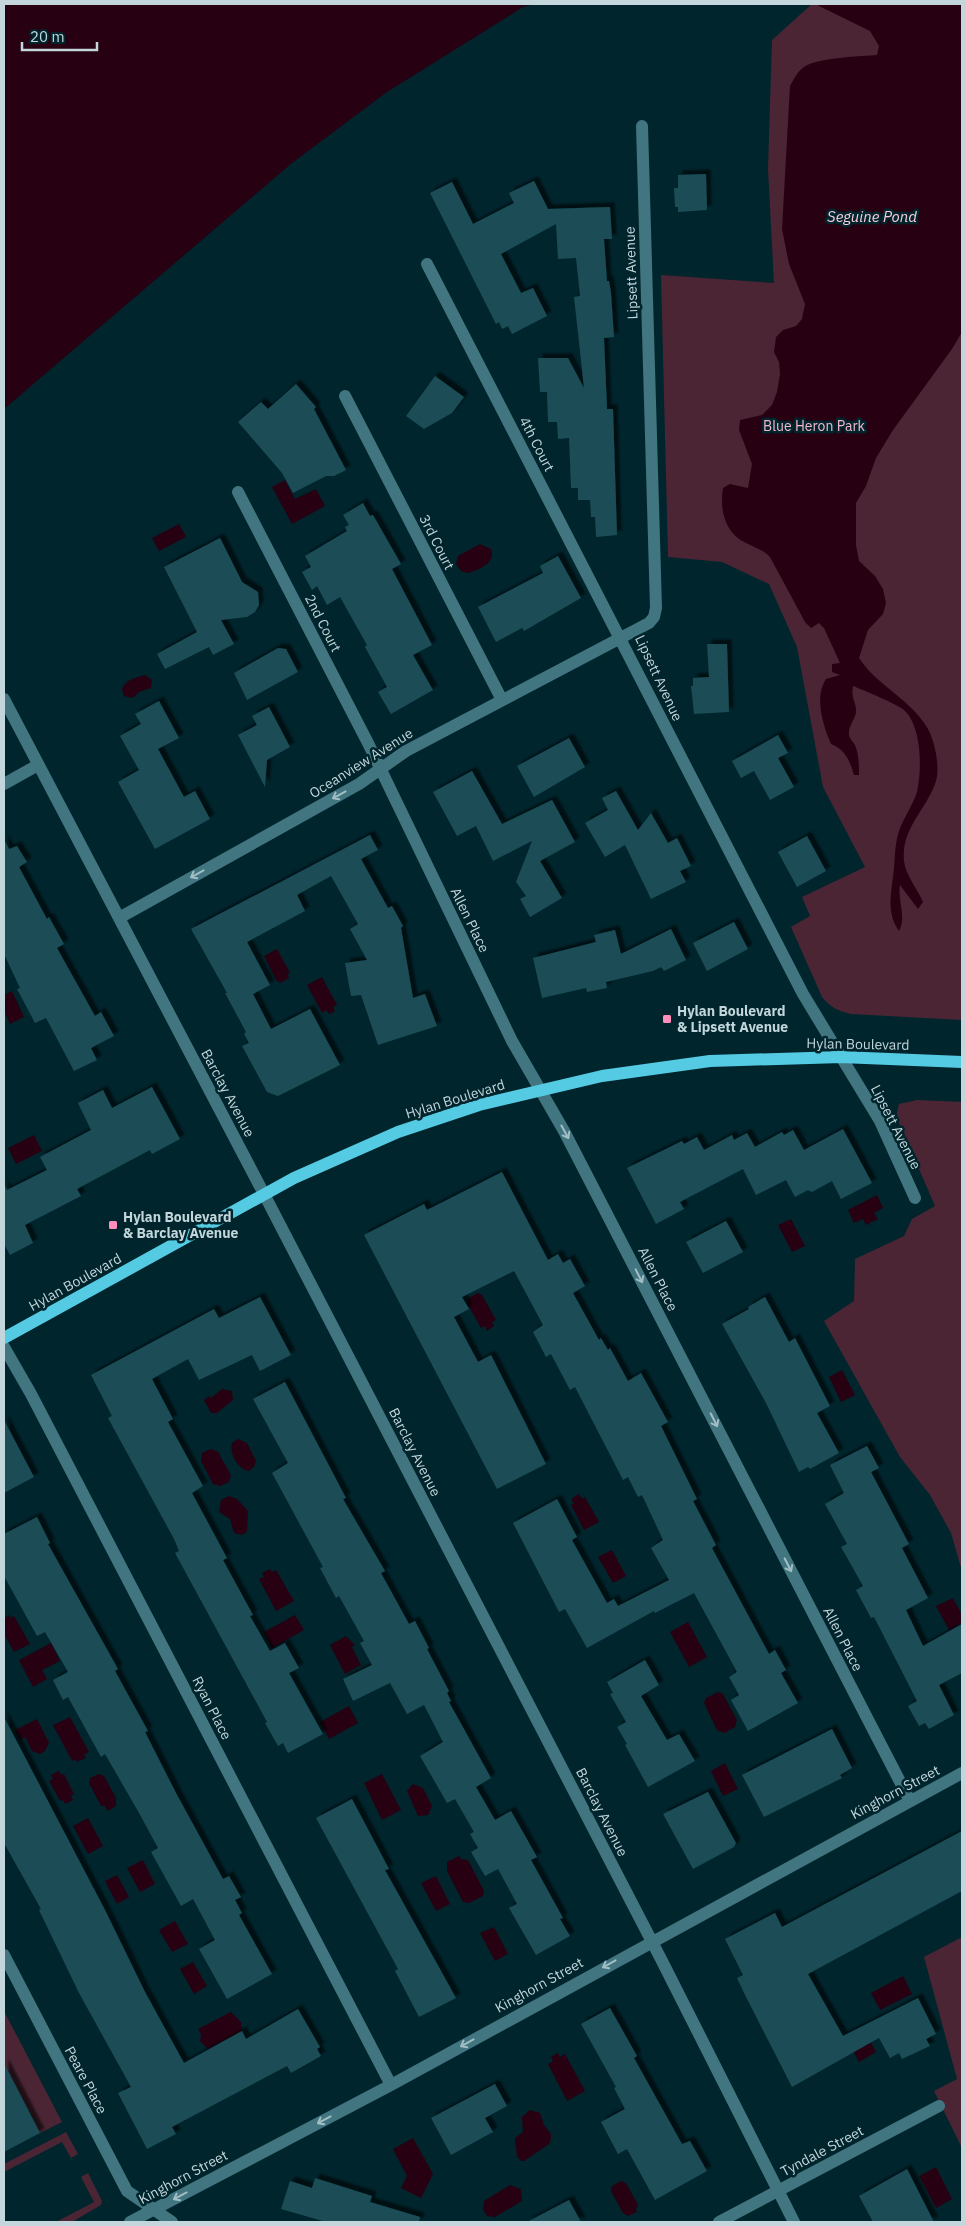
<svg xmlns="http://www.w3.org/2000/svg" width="966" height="2226" viewBox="0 0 966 2226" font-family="'IBM Plex Sans',sans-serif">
<defs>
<filter id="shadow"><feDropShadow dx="4.5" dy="-4.5" stdDeviation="1" flood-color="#0009"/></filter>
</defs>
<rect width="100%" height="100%" fill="#00252d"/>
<path fill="#4b2534" d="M812,4H962V1020L851,1014C838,1011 830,1007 822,997L791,927L810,916L802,897L865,867L823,787L797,647L769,584L722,562L668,557L661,275L774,283L768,169L772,40Z
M917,1100L962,1102V1571L951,1533L930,1495L900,1457L824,1321L854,1301L855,1259L904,1236L912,1219L935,1206L896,1116L899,1104Z
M962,1937V2148L934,2091L957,2079L924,1957Z
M4,2011L62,2122L40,2133L4,2063Z
M66,2132L78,2154L71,2158L62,2142L4,2172V2164Z
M88,2173L102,2201L101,2205L72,2222H56L94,2202L81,2177Z"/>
<path fill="#270112" d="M4,4H536L523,7L387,92L292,163L4,409Z
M815,4H962V332L952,349L893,430L876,458L866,486L856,503V545L859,561L875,576L883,589L886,603L883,614L868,630L859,658C877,686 911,699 928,729C935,742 941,769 935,784C925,811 901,829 904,861C905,874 918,890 923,902L918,909L900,885C897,901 907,916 899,931C885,911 892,891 894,868C895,856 895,843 899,831C904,817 913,805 917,792C922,770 922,728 905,711C898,704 863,690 853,686C851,698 855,700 856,709C857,719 848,724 849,735C850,740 855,743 856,748C859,757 859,767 859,775H854C850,761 845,749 831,744C823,725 814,698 826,679L840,675L832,672V664L840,663L824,628L819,623L811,628L805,622L770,557C761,548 750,546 739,539C723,527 720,506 723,488L730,484L748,488L752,464L739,430L740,420L762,415L772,405L777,392L780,374L779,362L774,352L776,337L783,330L796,326L802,319L805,304L789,264L782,229L790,86C794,79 797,72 804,67C815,58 862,56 877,55L879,46L870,31Z
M285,480L295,499L316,489L325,506L292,524L272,487Z
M179,524L186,537L159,551L152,538Z
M480,544L491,549C496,563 480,569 469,573L461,571L456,564L458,556Z
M145,675L152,680L151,688L139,692L133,698L124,696L122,690C125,679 136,678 145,675Z
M277,949L290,973L288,974L289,978L280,983L276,980L264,956Z
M322,977L337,1005L333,1007L335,1011L329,1014L326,1010L322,1013L307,985Z
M12,991L24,1017L10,1024L4,1011V995Z
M34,1135L42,1151L16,1164L8,1148Z
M877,1195L883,1208L874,1213L878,1219L866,1225L863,1219L854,1223L848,1210Z
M791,1219L805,1246L792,1252L778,1225Z
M478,1293L482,1295L496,1320L492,1322L494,1326L487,1331L485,1326L481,1328L467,1303L468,1298Z
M842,1370L855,1395L841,1402L829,1377Z
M222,1389L232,1391L233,1400L217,1413H211L204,1400L209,1396L211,1398Z
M238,1439L247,1443L256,1461L254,1467L249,1471C238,1470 229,1453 232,1443Z
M211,1449L218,1452L231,1475L229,1482L220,1486L213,1484L201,1461L202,1453Z
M579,1494L582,1499L585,1497L599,1522L584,1530L571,1505L574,1503L571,1499Z
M229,1496L237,1499L248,1511L247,1531L243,1535L234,1533L230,1519L219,1512L221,1500Z
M612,1550L626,1576L613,1583L598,1557Z
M270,1569L272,1572L276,1570L294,1601L276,1611L259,1579L264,1577L262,1573Z
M953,1598L962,1615V1623L949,1630L936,1606Z
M9,1615L11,1618L14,1616L30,1644L14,1652L4,1634V1618Z
M295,1615L304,1630L272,1648L264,1632Z
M688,1622L707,1657L689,1667L670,1632Z
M346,1636L355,1645L352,1647L361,1665L345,1674L330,1645Z
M51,1643L60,1661L42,1670L47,1679L33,1687L19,1660Z
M718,1692L723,1694L737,1720L735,1727L724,1733L717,1730L704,1703L706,1698Z
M349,1706L358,1723L329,1739L320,1722Z
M70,1717L89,1752L84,1755L86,1758L77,1762L76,1759L72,1761L53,1725Z
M37,1719L49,1743L45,1751L40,1754L32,1751L25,1737L20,1740L15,1730Z
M725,1763L738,1789L723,1796L711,1771Z
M59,1771L61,1775L64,1774L74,1794L71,1796L73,1800L65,1804L63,1800L60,1801L49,1781L53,1779L51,1775Z
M99,1774L104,1776L116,1798V1806L107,1811L105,1806H101L89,1783L90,1778Z
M382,1774L401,1810L382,1820L364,1783Z
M413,1784L423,1788L432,1806L428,1815L418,1816L407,1791Z
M88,1818L103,1846L88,1854L73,1826Z
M459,1856L461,1859L468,1860L484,1891L483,1896L469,1903L463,1902L447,1871V1862Z
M143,1860L155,1884L140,1892L127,1868Z
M117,1875L129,1897L117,1904L105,1881Z
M436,1876L450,1904L436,1911L421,1883Z
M175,1921L188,1944L172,1952L159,1930Z
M494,1927L508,1954L495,1961L480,1933Z
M193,1962L207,1986L194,1994L180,1969Z
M903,1976L912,1994L880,2010L871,1993Z
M231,2012L241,2022L242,2032L208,2049L200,2041L201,2034L198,2029Z
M863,2028L876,2052L859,2062L846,2037Z
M558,2053L560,2057L565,2054L585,2091L567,2101L548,2064L553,2061L551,2057Z
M530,2110L540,2113L544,2125L551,2134V2139L549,2144L524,2161H521L517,2157L515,2138L523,2132L522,2117Z
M413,2138L433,2174L421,2198L401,2188L407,2176L393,2149Z
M936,2167L952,2199L936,2208L919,2176Z
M621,2181L626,2183L638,2205L636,2209L637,2212L628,2216L623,2213L611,2191L612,2186Z
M510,2185L521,2189L522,2201L495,2217L487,2216L483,2209L484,2201Z"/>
<path fill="#1a4d57" filter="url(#shadow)" d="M706,174L707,210L678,212V207H675L674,188H678V175Z
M534,181L548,209L610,207L612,239H604L607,281H609L611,293L614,337L604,338L607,409H613L617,535L596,537L595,517H591L590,500H578V488H571L569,438L558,439L557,422H548L547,392H540L538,358H568L584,388L574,297L580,296L576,258L558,259L556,224L501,254L521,293L533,288L547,316L512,334L508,326L502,329L499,322L496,324L430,193L452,182L473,224L514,203L509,193Z
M435,376L464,397L452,413L424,429L406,416Z
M296,384L316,407L314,409L346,470L334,476H326L293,493L282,473L238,422L261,402L268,409Z
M363,503L370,516L373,515L401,564L392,569L432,645L413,655L433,690L391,714L378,692L387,687L365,647L367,645L340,597L327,605L317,586L312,590L302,572L311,567L305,556L347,531L345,527L349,525L343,515Z
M220,538L242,582L258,592L259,605L255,612L247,617L221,620L234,644L213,655L209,647L165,669L157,654L197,632L164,567Z
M558,556L581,598L524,631L522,628L496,642L478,607L543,573L540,566Z
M707,644H727L729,712L694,714L691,686H693V678L709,677Z
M278,648L286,649L298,672L247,700L234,673Z
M159,701L179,738L158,749L184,797L195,791L210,819L155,849L118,782L139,770L120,736L141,724L135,714Z
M269,707L290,747L267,760L265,787L238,735L257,725L252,716Z
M778,735L788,753L778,758L794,787L770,800L754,771L741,778L732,761Z
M569,738L585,767L534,797L517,766Z
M472,771L502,824L552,800L575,842L540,861L562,898L530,917L520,899L526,896L516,882L532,841L493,861L476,826L457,836L433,792Z
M616,791L638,830L651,813L668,843L677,838L691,866L680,871L686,882L651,899L625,845L605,857L585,823L608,810L602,798Z
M370,835L378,850L361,859L388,908L392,906L403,926L401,928L413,998L425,994L437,1026L378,1045L361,995L351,996L345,963L367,960L350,929L358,924L331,876L297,895L305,911L247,942L270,985L253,994L271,1029L310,1009L340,1065L278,1096L267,1092L242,1046L249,1043L244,1034L246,1032L225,993H227L191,929Z
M807,836L826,871L797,887L778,852Z
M4,839L9,849L17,846L27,862L19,867L47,919L49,917L64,944L57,948L95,1016L101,1012L114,1036L91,1048L97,1060L74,1071L46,1018L35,1023L17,989L20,988L4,954Z
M734,922L748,949L707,971L693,943Z
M671,929L686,960L664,971L661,967L653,971L606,982L607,988L587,992L586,988L542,998L533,958L596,942L594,935L615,930L621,954Z
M152,1087L180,1139L152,1154L150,1150L77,1189L81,1196L25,1225L33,1243L10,1255L4,1244V1184L7,1190L47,1170L40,1157L91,1130L78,1103L103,1090L112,1108Z
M843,1129L872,1183L841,1199L832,1181L812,1192L808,1190L795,1197L786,1180L756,1195L743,1169L680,1202L684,1209L656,1224L627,1168L682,1141L684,1144L697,1137L704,1150L732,1135L734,1140L747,1133L755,1147L782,1132L784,1135L793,1130L804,1150Z
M502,1172L548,1260L558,1254L563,1263L570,1259L585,1286L573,1293L599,1340L601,1338L608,1350L610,1348L628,1381L641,1373L668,1422L661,1426L697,1499L693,1501L716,1545L712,1548L769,1654L775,1650L786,1670L781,1673L798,1703L748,1731L731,1700L739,1695L729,1677L737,1672L694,1593L655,1613L654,1611L587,1648L565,1609L559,1612L513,1523L557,1499L577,1537L572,1540L607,1603L614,1599L618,1606L669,1580L651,1548L663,1540L642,1495L638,1497L628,1477L623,1480L575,1387L570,1390L551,1354L546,1357L533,1332L543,1325L514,1271L462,1297L469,1309L454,1317L478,1362L491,1355L546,1464L497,1489L364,1235L424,1204L427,1210Z
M726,1221L743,1252L703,1273L686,1242Z
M260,1297L291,1355L260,1371L252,1355L199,1380L188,1359L152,1379L173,1419L168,1422L203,1486L192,1493L227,1558L223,1560L253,1615L250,1616L270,1651L285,1643L299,1668L289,1673L323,1734L288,1753L283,1743L278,1746L265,1723L267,1722L175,1553L179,1551L174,1539L108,1418L112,1416L91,1375L214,1309L219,1318Z
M765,1297L789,1342L795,1338L830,1406L817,1413L839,1453L810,1469L808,1467L799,1472L767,1405L722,1324L749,1309L748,1307Z
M285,1382L346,1498L343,1499L385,1571L381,1573L409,1624L415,1621L429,1648L427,1649L449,1691L447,1693L451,1701L449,1702L491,1778L476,1787L495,1820L511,1811L537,1857L531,1860L563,1918L560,1919L570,1936L536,1955L509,1908L517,1904L498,1869L485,1876L471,1852L478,1848L470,1834L474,1832L455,1799L447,1803L420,1756L443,1742L424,1705L407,1714L390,1683L353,1701L343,1679L372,1665L360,1643L364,1641L339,1596L336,1598L320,1568L323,1567L272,1473L288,1463L253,1399Z
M4,1420L34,1477L4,1493Z
M867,1446L879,1468L871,1472L909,1544L902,1548L928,1598L906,1610L923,1646L962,1624V1673L939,1685L954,1715L929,1729L925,1723L919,1726L908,1706L917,1701L874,1617L871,1618L856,1590L863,1586L841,1547L847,1544L825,1504L844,1493L830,1465Z
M37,1517L50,1543L48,1544L118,1669L115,1671L148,1731L145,1732L176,1793L223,1879L229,1876L241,1897L235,1900L242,1913L239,1915L272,1974L227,1999L199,1949L215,1940L193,1899L181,1906L151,1852L158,1848L139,1813L105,1754L101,1757L68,1697L63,1700L53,1680L68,1672L45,1632L37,1636L4,1576V1534Z
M645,1660L659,1685L641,1696L667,1740L679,1734L695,1761L648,1787L625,1745L627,1744L617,1727L626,1722L610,1694L613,1693L607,1682Z
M4,1717L105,1910L145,1992L184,2063L242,2031L246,2039L298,2009L320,2047L317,2049L321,2056L291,2073L287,2066L172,2127L176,2134L147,2149L118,2093L131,2087L79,1993L39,1910L41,1909L4,1843Z
M832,1729L852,1768L840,1775L842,1778L764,1817L742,1775Z
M708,1792L736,1843L734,1847L693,1869L663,1814Z
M352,1799L389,1869L385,1870L456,1998L419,2017L395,1971L398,1969L316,1818Z
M962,1831V1891L808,1974L843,2036L918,1998L936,2034L926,2039L930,2046L902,2059L899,2053L890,2058L879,2038L792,2087L744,1993L737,1978L743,1975L725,1939L775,1913L782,1927Z
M610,2008L637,2056L634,2058L682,2144L690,2141L707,2171L655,2200L627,2149L618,2154L601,2122L625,2109L614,2088L616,2087L581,2024Z
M4,2063L40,2133L4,2152Z
M495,2084L507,2106L485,2118L493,2132L451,2155L431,2118Z
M907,2169L934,2222H873L859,2196Z
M315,2178L372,2196L370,2202L420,2217L419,2222H326L281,2209L290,2181L312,2188Z
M569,2200L581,2222H527Z"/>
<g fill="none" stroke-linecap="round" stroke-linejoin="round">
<path stroke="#417580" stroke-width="12" d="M427,264L803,994L880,1121L915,1198
M345,396L502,700
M238,492L368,743L512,1041L564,1131L910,1801
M4,699L264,1194L662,1961L794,2222
M4,784L38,765
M119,918L359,784L406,751L649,623L654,617L656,608L642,126
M4,1347L31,1394L391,2085
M4,1955L127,2191L172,2222
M130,2222L391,2085L962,1773
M719,2222L939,2106"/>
<path stroke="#54cbe3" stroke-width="12" d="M4,1338L294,1178L398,1132L479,1105L602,1076L710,1061L841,1057L962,1062"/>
</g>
<defs><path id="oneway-shaft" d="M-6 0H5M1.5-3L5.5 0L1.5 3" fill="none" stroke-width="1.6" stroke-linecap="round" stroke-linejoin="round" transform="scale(1.25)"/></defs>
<g stroke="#a2bec4">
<use href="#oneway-shaft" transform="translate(339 795) rotate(151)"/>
<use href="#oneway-shaft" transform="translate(197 874) rotate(151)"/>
<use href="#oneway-shaft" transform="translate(565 1132) rotate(61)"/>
<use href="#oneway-shaft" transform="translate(639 1276) rotate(63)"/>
<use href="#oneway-shaft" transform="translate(714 1420) rotate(63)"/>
<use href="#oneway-shaft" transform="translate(788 1565) rotate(63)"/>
<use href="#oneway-shaft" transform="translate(609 1964) rotate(151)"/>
<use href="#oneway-shaft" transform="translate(467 2043) rotate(151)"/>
<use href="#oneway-shaft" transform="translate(324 2120) rotate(152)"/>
<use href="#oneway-shaft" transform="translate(180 2196) rotate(152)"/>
</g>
<g fill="#ff8eba" stroke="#00252d" stroke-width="2">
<rect x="662" y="1014" width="10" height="10" rx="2.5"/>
<rect x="108" y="1220" width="10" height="10" rx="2.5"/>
</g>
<g text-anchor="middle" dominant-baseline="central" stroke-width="5" stroke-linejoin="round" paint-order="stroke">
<g font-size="14" fill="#c2d6db" stroke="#00252d">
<text transform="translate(631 273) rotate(-92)">Lipsett Avenue</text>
<text transform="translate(537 444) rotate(63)">4th Court</text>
<text transform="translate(437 542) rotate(63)">3rd Court</text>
<text transform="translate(323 623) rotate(63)">2nd Court</text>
<text transform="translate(659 678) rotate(65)">Lipsett Avenue</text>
<text transform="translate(361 763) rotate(-32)">Oceanview Avenue</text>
<text transform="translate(470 920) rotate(64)">Allen Place</text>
<text transform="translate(858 1044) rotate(1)">Hylan Boulevard</text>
<text transform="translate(228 1093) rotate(62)">Barclay Avenue</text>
<text transform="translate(455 1099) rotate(-17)">Hylan Boulevard</text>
<text transform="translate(896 1127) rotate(63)">Lipsett Avenue</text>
<text transform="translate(658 1279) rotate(63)">Allen Place</text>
<text transform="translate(75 1282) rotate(-29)">Hylan Boulevard</text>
<text transform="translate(415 1452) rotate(63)">Barclay Avenue</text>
<text transform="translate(843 1639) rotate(63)">Allen Place</text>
<text transform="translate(212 1708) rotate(63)">Ryan Place</text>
<text transform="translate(895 1792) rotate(-28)">Kinghorn Street</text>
<text transform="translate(602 1812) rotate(63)">Barclay Avenue</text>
<text transform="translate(539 1985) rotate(-29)">Kinghorn Street</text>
<text transform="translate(86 2080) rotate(62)">Peare Place</text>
<text transform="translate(822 2151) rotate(-28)">Tyndale Street</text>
<text transform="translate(183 2177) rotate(-28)">Kinghorn Street</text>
</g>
<g font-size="14" fill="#f6b6cc" stroke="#00252d">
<text x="814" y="426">Blue Heron Park</text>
</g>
<g font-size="14" font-weight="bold" fill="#c2d6db" stroke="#00252d" text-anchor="start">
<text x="677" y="1011">Hylan Boulevard<tspan x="677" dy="16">&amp; Lipsett Avenue</tspan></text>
<text x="123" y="1217">Hylan Boulevard<tspan x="123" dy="16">&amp; Barclay Avenue</tspan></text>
</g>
<g font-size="15" font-style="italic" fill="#fccbdb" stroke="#00252d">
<text x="872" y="216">Seguine Pond</text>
</g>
</g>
<rect width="966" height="2226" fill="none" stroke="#c2d6db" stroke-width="10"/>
<path d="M22 42v8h75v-8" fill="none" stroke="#c2d6db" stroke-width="2.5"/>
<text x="30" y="42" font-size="15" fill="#c2d6db" stroke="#00252d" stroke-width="4" paint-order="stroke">20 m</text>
</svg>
